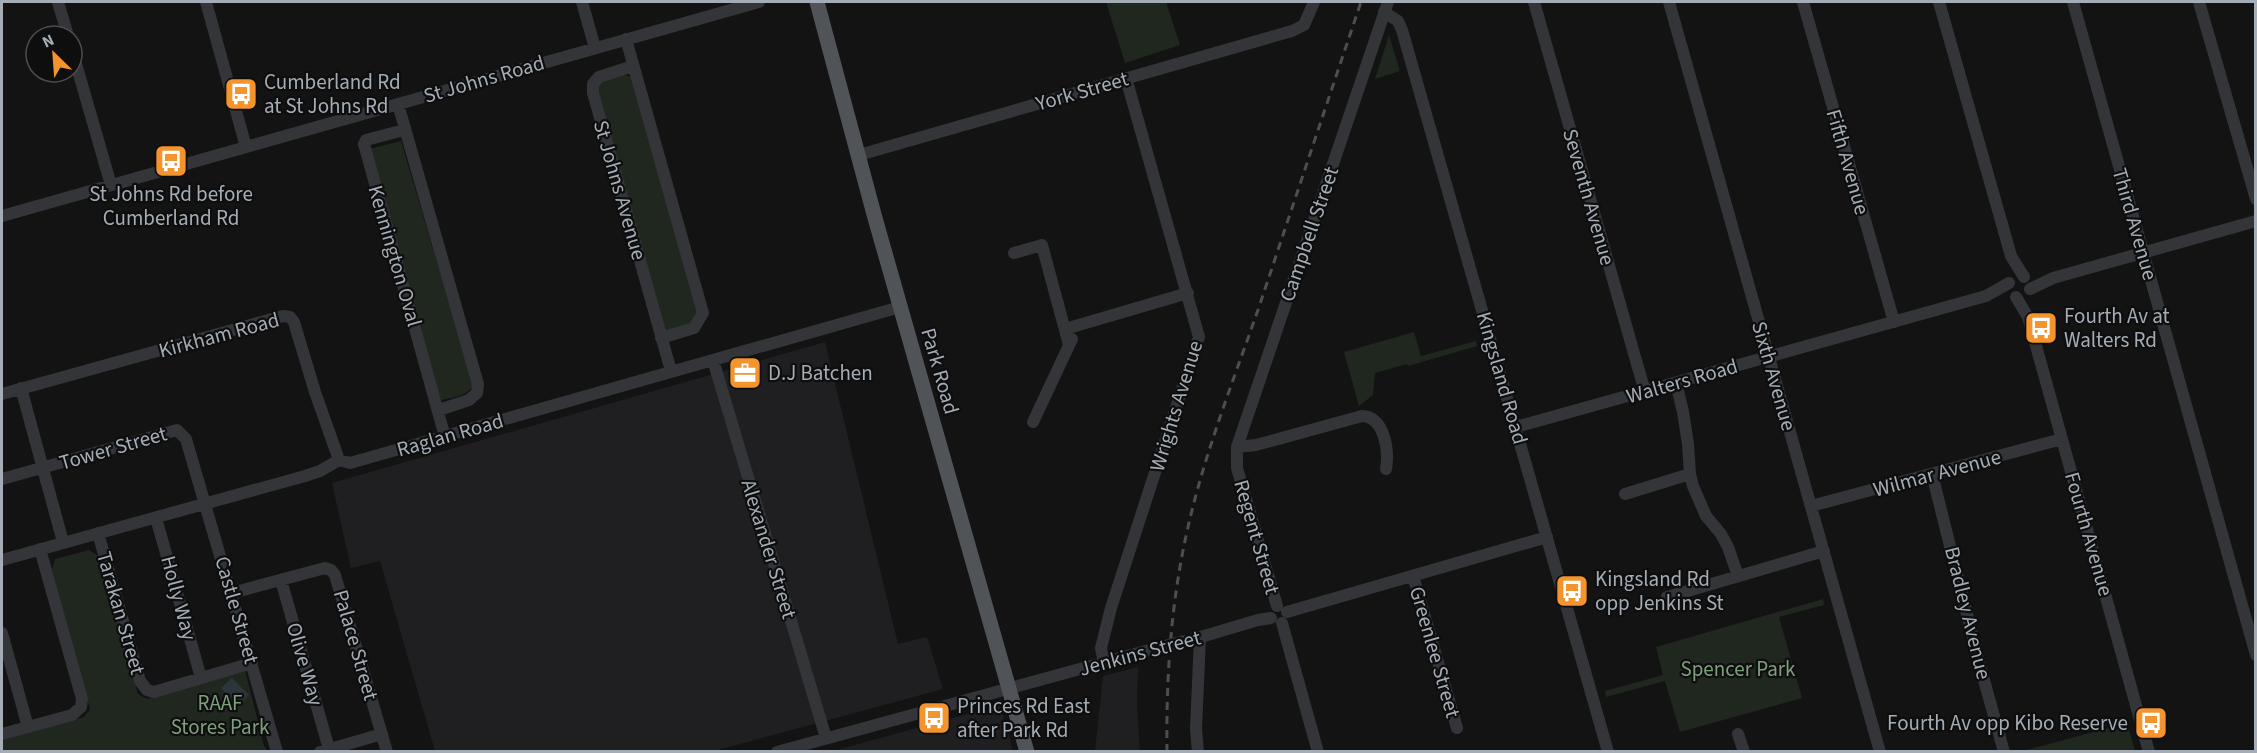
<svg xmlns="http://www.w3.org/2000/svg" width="2257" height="753" viewBox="0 0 2257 753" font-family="'Source Sans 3',sans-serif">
<rect width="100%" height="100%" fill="#131314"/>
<path fill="#1f1f21" d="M825,342L898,644L927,637L943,689L714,751H435L380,561L351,568L332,483Z
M1138,667L1137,706L1140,751H1095L1103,676Z
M1000,705L1013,751H833Z"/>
<path fill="#1f271f" d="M1106,2H1166L1180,45L1125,63Z
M1389,35L1400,71L1375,79Z
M624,74L631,77L698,312L689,325L665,332L598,91V86L601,82Z
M401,141L473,385C468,396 454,397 442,400L439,398L369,149Z
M1414,332L1421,356L1476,341L1477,346L1408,366L1407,364L1375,373L1373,395L1359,406L1344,352Z
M89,550L98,556L138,694L147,699L245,670L264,746L268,751L2,752V740L84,717L90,709L52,570L55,559Z
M1823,599L1824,605L1779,617L1802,698L1680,732L1665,681L1606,697L1605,691L1663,675L1656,647Z
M2127,723L2135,751H2023Z"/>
<path fill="#2b353a" d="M232,678L249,695L238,706L221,688Z"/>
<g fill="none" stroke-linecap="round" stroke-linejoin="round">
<path stroke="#343539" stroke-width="12" d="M58,2L68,36
M206,2L246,147
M582,2L595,48
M1534,2L1645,392
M1669,2L1880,752
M1803,2L1894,322
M1939,2L2011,256L2024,277
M2073,2L2256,655
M2199,2L2256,199
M1384,12L1398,21L1402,30L1608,752
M626,39L703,313L694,328L661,338
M72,50L111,185
M633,66L599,77L593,84V93L671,371
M398,104L478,384L477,393L469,400L439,410
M404,130L366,140L364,144L445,437
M859,155L1292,31L1304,25L1314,2
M2,216L759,2
M1014,253L1042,245L1069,345
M2030,289L2053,278L2256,221
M2016,297L2028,317L2149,752
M1065,329L1188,293
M713,360L826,738
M1676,383L1683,412L1688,444L1690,474L1693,486L1706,516L1721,534L1728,547L1738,576
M21,388L63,542
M2,394L283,316L290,317L294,322L315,392L339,460
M1033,422L1072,339
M1516,427L1986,296L2009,283
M1237,447L1256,445L1362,416C1385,417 1389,451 1386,469
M1932,474L1979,662L2004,752
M2,479L177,430L186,439L277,752
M1625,494L1690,474
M1811,506L2062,439
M156,518L201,678
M98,533L140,681L147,690L154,692L252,663
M2,560L305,476L320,471L339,460L350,463L900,307
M1413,576L1457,728
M281,580L329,749
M232,593L325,568L331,570L335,575L387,752
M1667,597L1824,551
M1277,606L1237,468V447L1388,2
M1287,612L1547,537
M1282,623L1318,752
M2,633L28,727
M1194,639L1258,620L1271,618
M1104,663L1101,648L1111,608L1199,337L1126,78
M2,734L72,715L81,707L82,699L40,549
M1738,734L1744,752
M320,752L382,734
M777,752L1142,652
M1198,752L1196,729L1200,637"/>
<path stroke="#505358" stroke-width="15" d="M817,2L875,218L1027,752"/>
<path stroke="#4b4e52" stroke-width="3" stroke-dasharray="8 6" stroke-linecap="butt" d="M1167,752C1166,676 1171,601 1188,527C1205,452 1234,379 1259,307C1293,205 1327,103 1361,2"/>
<path stroke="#343539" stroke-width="12" d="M1142,652L1184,641"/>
</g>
<defs>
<g id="bus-square" transform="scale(1.725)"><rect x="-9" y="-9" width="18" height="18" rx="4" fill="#f3942c" stroke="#0e0e0f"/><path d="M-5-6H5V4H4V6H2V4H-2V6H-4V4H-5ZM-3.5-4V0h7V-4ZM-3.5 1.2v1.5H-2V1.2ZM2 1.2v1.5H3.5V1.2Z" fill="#fff"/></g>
<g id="office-square" transform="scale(1.725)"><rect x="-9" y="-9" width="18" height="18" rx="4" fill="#f3942c" stroke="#0e0e0f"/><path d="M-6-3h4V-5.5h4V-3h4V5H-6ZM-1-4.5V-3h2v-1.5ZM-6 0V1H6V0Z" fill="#fff"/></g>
</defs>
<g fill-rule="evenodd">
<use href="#bus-square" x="241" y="94"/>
<use href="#bus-square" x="171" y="161"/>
<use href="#bus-square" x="2041" y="328"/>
<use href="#office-square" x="745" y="373"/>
<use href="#bus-square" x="1572" y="591"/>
<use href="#bus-square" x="934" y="718"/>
<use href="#bus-square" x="2151" y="723"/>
</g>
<g text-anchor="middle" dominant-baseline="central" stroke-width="4.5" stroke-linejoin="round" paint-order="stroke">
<g font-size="21" fill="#a4acb5" stroke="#0e0e0f">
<text transform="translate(484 79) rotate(-16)">St Johns Road</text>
<text transform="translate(1082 91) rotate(-16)">York Street</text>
<text transform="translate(1848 162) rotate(74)">Fifth Avenue</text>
<text transform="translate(620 190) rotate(74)">St Johns Avenue</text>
<text transform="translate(1589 197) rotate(74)">Seventh Avenue</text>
<text transform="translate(2135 224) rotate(74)">Third Avenue</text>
<text transform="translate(1309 234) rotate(-71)">Campbell Street</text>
<text transform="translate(395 256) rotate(74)">Kennington Oval</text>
<text transform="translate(219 335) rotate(-15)">Kirkham Road</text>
<text transform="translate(940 371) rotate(74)">Park Road</text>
<text transform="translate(1774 376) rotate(74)">Sixth Avenue</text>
<text transform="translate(1502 378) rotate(74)">Kingsland Road</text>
<text transform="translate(1682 381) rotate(-16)">Walters Road</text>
<text transform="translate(1176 406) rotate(-73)">Wrights Avenue</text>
<text transform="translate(450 435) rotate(-16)">Raglan Road</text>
<text transform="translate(113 448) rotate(-16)">Tower Street</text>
<text transform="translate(1937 473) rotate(-15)">Wilmar Avenue</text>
<text transform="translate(2089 534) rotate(74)">Fourth Avenue</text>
<text transform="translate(1257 537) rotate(74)">Regent Street</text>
<text transform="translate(769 549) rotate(73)">Alexander Street</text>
<text transform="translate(179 598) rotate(75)">Holly Way</text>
<text transform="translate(237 610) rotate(74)">Castle Street</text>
<text transform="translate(121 613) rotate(74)">Tarakan Street</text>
<text transform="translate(1968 613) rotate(76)">Bradley Avenue</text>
<text transform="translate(356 645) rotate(74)">Palace Street</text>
<text transform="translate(1435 652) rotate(74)">Greenlee Street</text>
<text transform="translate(1140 653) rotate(-15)">Jenkins Street</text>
<text transform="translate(305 664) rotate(74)">Olive Way</text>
</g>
<g font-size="21" fill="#a4acb5" stroke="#0e0e0f" text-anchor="start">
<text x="264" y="82">Cumberland Rd<tspan x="264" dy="24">at St Johns Rd</tspan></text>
<text x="171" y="194" text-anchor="middle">St Johns Rd before<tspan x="171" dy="24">Cumberland Rd</tspan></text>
<text x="2064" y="316">Fourth Av at<tspan x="2064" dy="24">Walters Rd</tspan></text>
<text x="768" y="373">D.J Batchen</text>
<text x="1595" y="579">Kingsland Rd<tspan x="1595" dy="24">opp Jenkins St</tspan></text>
<text x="957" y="706">Princes Rd East<tspan x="957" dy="24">after Park Rd</tspan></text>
<text x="2128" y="723" text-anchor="end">Fourth Av opp Kibo Reserve</text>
</g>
<g font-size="21" fill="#7da07b" stroke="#0e0e0f">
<text x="1738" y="669">Spencer Park</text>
<text x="220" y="703">RAAF<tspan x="220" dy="24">Stores Park</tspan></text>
</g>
</g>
<rect width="2257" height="753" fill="none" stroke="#a4acb5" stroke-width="6"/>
<g transform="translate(54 54) rotate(335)"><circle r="28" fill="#0e0e0f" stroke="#4a4d51" stroke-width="1.5"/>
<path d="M0-4.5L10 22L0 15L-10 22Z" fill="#f3942c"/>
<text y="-9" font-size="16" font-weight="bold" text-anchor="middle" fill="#a4acb5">N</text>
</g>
</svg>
